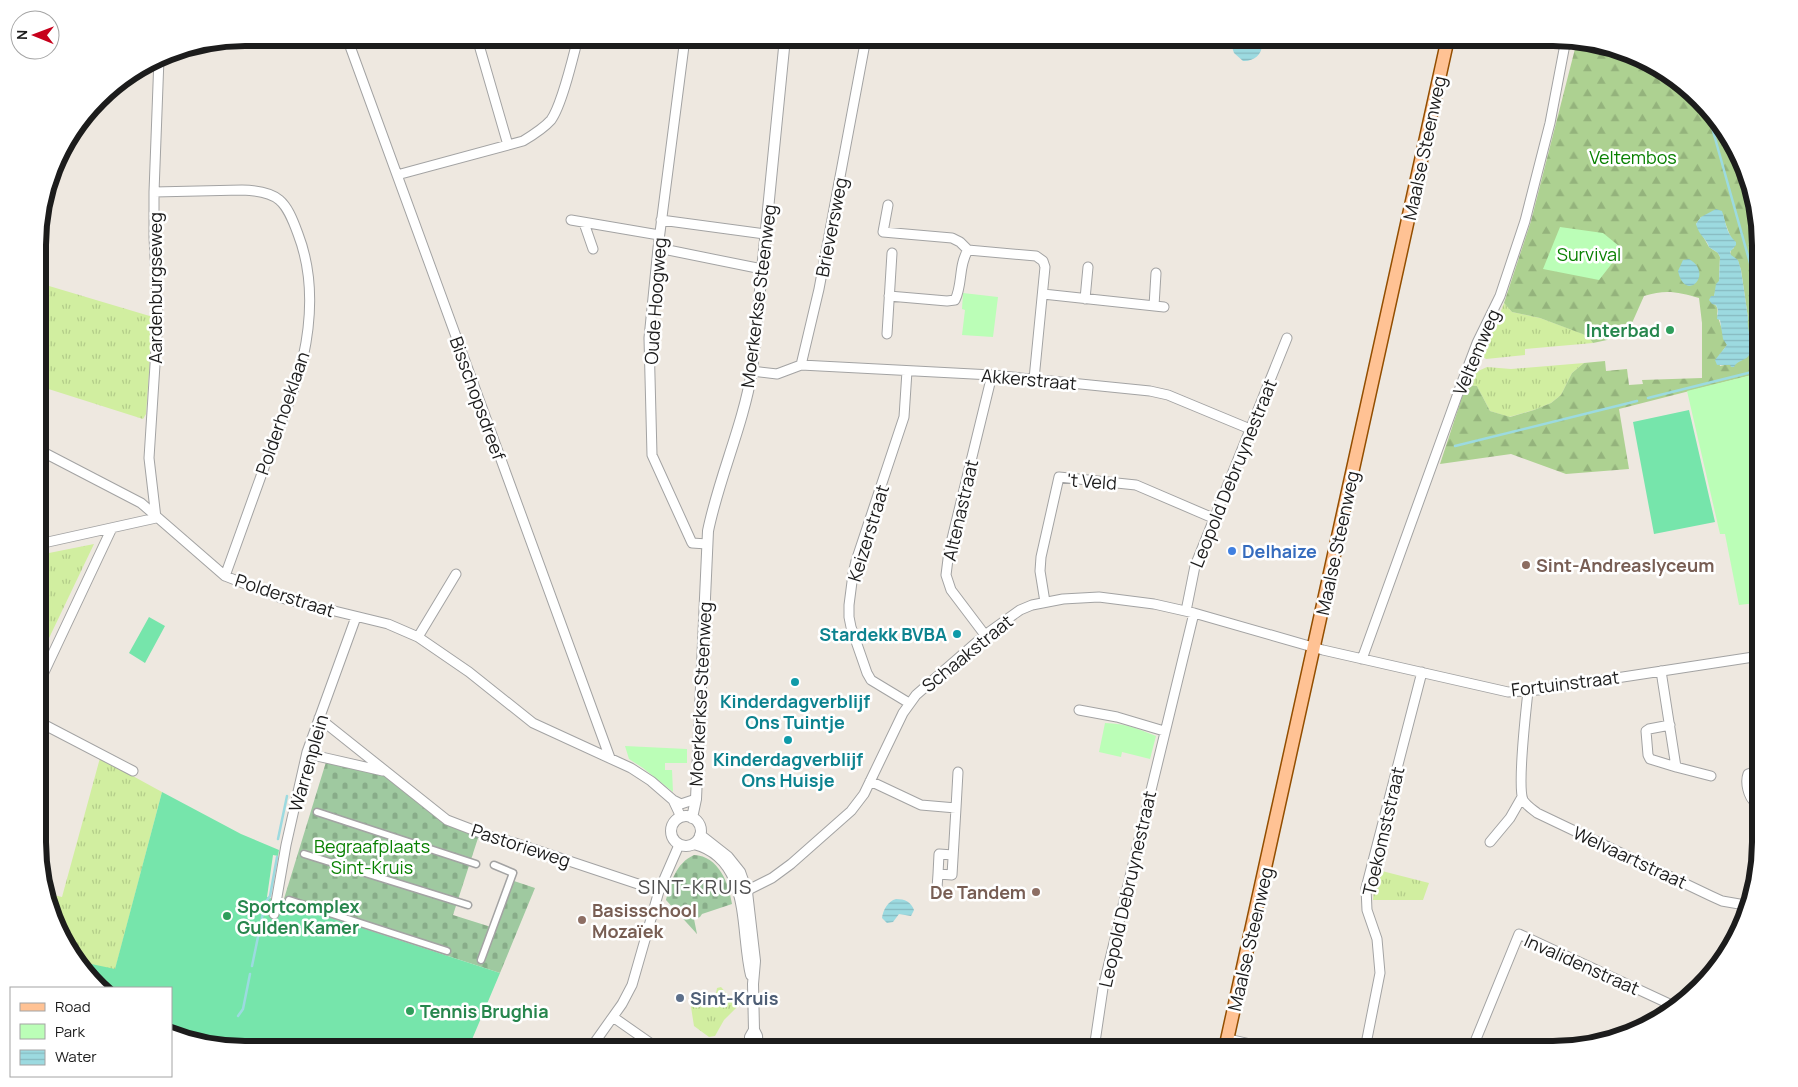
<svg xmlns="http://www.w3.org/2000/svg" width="1798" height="1087" viewBox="0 0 1798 1087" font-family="Manrope,sans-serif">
<defs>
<pattern id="grass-tufts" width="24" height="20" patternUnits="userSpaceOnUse" patternTransform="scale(1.25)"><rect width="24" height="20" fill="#d1eea0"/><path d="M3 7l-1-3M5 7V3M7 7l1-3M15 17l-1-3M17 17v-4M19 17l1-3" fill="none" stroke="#b3cc89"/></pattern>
<pattern id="forest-firs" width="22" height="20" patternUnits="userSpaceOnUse" patternTransform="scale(1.25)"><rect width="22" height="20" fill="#add191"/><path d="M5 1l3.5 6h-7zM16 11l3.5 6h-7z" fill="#94b37c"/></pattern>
<pattern id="cemetery-stones" width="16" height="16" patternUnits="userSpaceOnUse" patternTransform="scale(1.25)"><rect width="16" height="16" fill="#9fc9a0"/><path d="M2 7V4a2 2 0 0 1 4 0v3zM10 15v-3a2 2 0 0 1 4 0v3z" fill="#88ac89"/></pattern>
<pattern id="water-rules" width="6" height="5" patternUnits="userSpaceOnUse" patternTransform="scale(1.25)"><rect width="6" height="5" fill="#9cdae0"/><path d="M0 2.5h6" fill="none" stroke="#86bac0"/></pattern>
</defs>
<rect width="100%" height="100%" fill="#eee8e0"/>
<path fill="url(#grass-tufts)" d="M39,283L153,317L146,414L143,419L39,386Z
M1504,303L1512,312L1540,318L1589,336L1593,343L1525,349V355L1486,359L1479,353L1480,348H1486L1492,334L1487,332L1486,330L1494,316L1498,319Z
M1584,363L1572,373L1561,395L1551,403L1534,410L1509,417L1490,411L1477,386L1466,385L1470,378L1476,372L1487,367L1511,369Z
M94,544L39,659V555Z
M100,758L162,792L115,970L77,961L72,957L49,894L62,897Z
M1378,870L1429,883L1423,900H1373L1374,888Z
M721,987L738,1006L724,1020L715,1036L709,1037L694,1026L691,1007L695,996L702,994L706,997L712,996L716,993L717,988Z"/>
<path fill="url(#forest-firs)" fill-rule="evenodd" d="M1577,41L1607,45L1657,65L1726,130L1750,179L1760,231V373L1619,409L1629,469L1566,474L1511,454L1440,464L1466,385L1477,386L1490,411L1510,417L1534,410L1551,403L1561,395L1572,373L1584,363L1605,361L1606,371L1627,369L1629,385L1643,384L1642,380L1702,378V323L1699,298C1678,292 1666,289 1644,296L1632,323L1611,326L1610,337L1607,340L1593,343L1588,336L1540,318L1512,312L1504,303L1531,221ZM1723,214C1725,227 1732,236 1734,248L1731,250L1730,255L1738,261L1741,270L1748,318L1746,325L1751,343L1738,362L1720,366L1718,357L1727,345L1717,314C1719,306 1715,305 1710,300L1714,296L1719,281L1720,257L1718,253L1709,247L1696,224L1701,217Z"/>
<path fill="url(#cemetery-stones)" d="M326,762L388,777L479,835L453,915L491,927L508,879L535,888L500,973L283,902Z
M694,855C719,856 729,884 732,904L702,914L700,917L694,919L697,934L666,900C671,882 676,863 694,855Z"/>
<path fill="#bbfeb7" d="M1560,227L1603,233L1619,246L1617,257L1599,280L1543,269Z
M963,293L998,297L993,337L962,335L965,310L962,309Z
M1760,373V588L1754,589L1756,603L1739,605L1725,534H1720L1687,391Z
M1105,723C1127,724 1136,728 1156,736L1150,759L1122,752L1121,757L1099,752Z
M625,746L687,749V763H665V770H672L673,792L643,768L629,759Z"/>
<path fill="#76e5ab" d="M1689,410L1715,522L1654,534L1633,422Z
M149,617L165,626L145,663L129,653Z
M162,792L241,834L279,850L278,856L273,855L267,897L500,973L468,1049H245L191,1042L171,1034V988H106L77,961L115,969Z"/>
<path fill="url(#water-rules)" d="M1218,38H1259C1267,50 1256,62 1243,61L1234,53L1232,47L1220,42Z
M1716,209L1722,211C1726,222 1726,234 1736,242V245L1730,252L1731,255L1738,260L1741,270L1748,318C1746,330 1755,345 1749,355C1746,361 1737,360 1734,367H1731L1730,365H1717L1715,360L1727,345L1723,339L1720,320L1717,319L1718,310L1716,305L1712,304L1709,300L1711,296H1714L1716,284L1719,281L1720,257L1718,253L1709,247C1707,239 1699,236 1696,224L1701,217Z
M1689,259C1715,274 1685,304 1678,271L1683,260Z
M896,899C905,899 911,902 914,910L911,916L899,914L893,922L887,923L882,918C883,910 888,901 896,899Z"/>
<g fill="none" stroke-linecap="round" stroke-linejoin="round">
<path stroke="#9cdae0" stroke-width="2.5" d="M1708,113L1760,299
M1648,398L1760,370
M1455,446L1637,401
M278,839L287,796
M252,966L265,903L270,896L277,857
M238,1016L243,1009L250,974"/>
<g stroke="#a3a3a3" stroke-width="9">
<path id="pedestrian" d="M317,812L476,864
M304,854L468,905
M289,900L447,951
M481,960L513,873L494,865"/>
</g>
<g stroke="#a3a3a3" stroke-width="11">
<path id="minor" d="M347,38L610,758
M477,38L508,145
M685,38L658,248L649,338L652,455L692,543L707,544
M397,175L523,141C533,135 543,129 551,120C562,105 573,57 578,38
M154,192L242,190C279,191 286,201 298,234C313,273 312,317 303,358C296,389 281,421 270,451C255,492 240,534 225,576
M888,205L883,232L952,238L960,242L968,250L1036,256L1043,261L1045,267L1034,379
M571,220L659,235
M661,220L765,234
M584,223L593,249
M658,248L762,269
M1043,294L1164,307
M889,296L947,301L955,300C963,284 958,266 968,250
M1085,299L1088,267
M1154,306L1156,273
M887,334L892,253
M801,365L992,375L1150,391L1168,395L1250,429
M752,371L777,374L801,365L819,289L866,38
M907,371L904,417L856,561L853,574L849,605V617L851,627L867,673L871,680L909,703
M39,450L141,503L225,576L281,598L388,624L418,637L469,672L533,723L631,768L651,781L673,800L681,817
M156,518L149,458L158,318L154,237V192L159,58
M39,544L156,518
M1045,602L1040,571L1041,557L1059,477L1136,485L1213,518
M1186,611L1195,566L1287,338
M985,635L951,590L946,575L949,551L992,375
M418,637L456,574
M1362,659L1461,385L1477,343L1500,296L1525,221L1550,123L1566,39
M1661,671L1676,767L1650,759L1648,755L1646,731L1649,729L1670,725
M39,683L112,528
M1528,691C1526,711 1517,785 1523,800C1526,805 1532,809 1537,813L1711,896L1722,901L1745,905
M1079,710L1117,717L1164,731
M319,718L447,820L486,835L515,843L659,891
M39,722L133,771
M307,752L317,756L383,771
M1676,767L1711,776
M1760,770L1748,774C1745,782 1748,797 1755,802L1760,801
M870,781L921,805L956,808L952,875L938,874L939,854L953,855
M673,800L681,804L696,799
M956,808L958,772
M1490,842L1510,818L1522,797
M937,888L938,874
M740,894L772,878L791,864L851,811L864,794L903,713L916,695L985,635L1020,610L1032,605L1063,599L1099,597L1154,604L1194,613L1323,650L1508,692L1538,690L1760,656
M274,914L286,845L307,752L356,617
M613,1017L653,1045
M1228,1039L1273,1049
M590,1049L622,1004L632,985L659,891L679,845
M1094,1049L1103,988L1194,613
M1365,1049L1380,973L1377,939L1367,910L1366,888L1422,672
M1472,1049L1519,934L1676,1007"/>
</g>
<g stroke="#a3a3a3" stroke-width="12">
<path id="tertiary" d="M671 831a15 15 0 1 1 30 0a15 15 0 1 1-30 0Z
M692,818L696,799L708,531C719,477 743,426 752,371L785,38
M700,835L728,857L740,872L747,892L755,961L753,984L754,1030L757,1036L758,1049
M694,844C752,859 740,931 751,975
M751,1049L750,1037L754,1030"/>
</g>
<g stroke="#934e00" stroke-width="15">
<path id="primary" d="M1225,1049L1448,38"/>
</g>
<use href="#pedestrian" stroke="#fff" stroke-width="6"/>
<use href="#minor" stroke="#fff" stroke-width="9"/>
<use href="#tertiary" stroke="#fff" stroke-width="10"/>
<use href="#primary" stroke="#ffc294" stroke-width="12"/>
</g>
<g fill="#2e9e5b" stroke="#fff" stroke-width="2">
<circle cx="1670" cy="330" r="5"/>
<circle cx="227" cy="916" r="5"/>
<circle cx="410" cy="1011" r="5"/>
</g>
<circle fill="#3f7fe0" stroke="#fff" stroke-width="2" cx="1232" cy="551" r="5"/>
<g fill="#8d6e63" stroke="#fff" stroke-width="2">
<circle cx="1526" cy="565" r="5"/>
<circle cx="1036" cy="892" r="5"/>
<circle cx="582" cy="920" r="5"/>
</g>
<g fill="#0f9aa8" stroke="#fff" stroke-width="2">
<circle cx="957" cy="634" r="5"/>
<circle cx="795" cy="682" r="5"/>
<circle cx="788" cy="740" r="5"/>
</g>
<circle fill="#5c6f8a" stroke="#fff" stroke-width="2" cx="680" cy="998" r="5"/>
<g text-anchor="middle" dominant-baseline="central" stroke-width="5" stroke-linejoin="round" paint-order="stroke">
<g font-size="18" fill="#1c1c1c" stroke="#fff">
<text transform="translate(1424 148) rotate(-78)">Maalse Steenweg</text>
<text transform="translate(831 227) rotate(-79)">Brieversweg</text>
<text transform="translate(155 288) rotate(-90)">Aardenburgseweg</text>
<text transform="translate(758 296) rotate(-83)">Moerkerkse Steenweg</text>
<text transform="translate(655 301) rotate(-86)">Oude Hoogweg</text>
<text transform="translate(1476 352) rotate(-67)">Veltemweg</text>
<text transform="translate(1029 379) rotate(5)">Akkerstraat</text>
<text transform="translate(478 398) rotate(70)">Bisschopsdreef</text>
<text transform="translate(282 413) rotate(-71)">Polderhoeklaan</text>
<text transform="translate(1233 473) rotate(-68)">Leopold Debruynestraat</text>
<text transform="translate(1092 481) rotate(4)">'t Veld</text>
<text transform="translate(960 510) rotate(-77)">Altenastraat</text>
<text transform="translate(868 533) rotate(-73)">Keizerstraat</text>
<text transform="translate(1337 543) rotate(-78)">Maalse Steenweg</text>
<text transform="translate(285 595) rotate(18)">Polderstraat</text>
<text transform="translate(967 653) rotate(-39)">Schaakstraat</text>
<text transform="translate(1565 683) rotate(-7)">Fortuinstraat</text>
<text transform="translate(700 694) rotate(-87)">Moerkerkse Steenweg</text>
<text transform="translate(308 763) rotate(-74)">Warrenplein</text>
<text transform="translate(1383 831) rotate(-77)">Toekomststraat</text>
<text transform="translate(521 845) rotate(18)">Pastorieweg</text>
<text transform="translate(1630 857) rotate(25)">Welvaartstraat</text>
<text transform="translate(1127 889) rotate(-77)">Leopold Debruynestraat</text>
<text transform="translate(1250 939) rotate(-77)">Maalse Steenweg</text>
<text transform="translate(1582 964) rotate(24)">Invalidenstraat</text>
</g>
<g font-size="18" fill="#098102" stroke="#fff">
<text x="1633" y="157">Veltembos</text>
<text x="1589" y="254">Survival</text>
<text x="372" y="846">Begraafplaats<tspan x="372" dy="21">Sint-Kruis</tspan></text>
</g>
<g font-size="18" font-weight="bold" fill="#27864d" stroke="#fff" text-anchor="start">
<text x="1660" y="330" text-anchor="end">Interbad</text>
<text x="237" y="906">Sportcomplex<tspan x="237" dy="21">Gulden Kamer</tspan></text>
<text x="420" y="1011">Tennis Brughia</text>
</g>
<g font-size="18" font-weight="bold" fill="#366cbe" stroke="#fff" text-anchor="start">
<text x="1242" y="551">Delhaize</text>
</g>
<g font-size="18" font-weight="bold" fill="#785e54" stroke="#fff" text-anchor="start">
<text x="1536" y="565">Sint-Andreaslyceum</text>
<text x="1026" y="892" text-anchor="end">De Tandem</text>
<text x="592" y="910">Basisschool<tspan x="592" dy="21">Mozaïek</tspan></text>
</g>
<g font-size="18" font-weight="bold" fill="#0d838f" stroke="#fff">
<text x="947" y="634" text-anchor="end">Stardekk BVBA</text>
<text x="795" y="701">Kinderdagverblijf<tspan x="795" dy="21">Ons Tuintje</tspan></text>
<text x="788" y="759">Kinderdagverblijf<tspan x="788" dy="21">Ons Huisje</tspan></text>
</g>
<g font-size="18" font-weight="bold" fill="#4e5e75" stroke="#fff" text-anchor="start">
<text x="690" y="998">Sint-Kruis</text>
</g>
<g font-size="20" letter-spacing="1" fill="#4f4f4f" stroke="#fff">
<text x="695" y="886">SINT-KRUIS</text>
</g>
</g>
<path d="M0 0H1798V1087H0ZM245 46H1553A199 199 0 0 1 1752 245V842A199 199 0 0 1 1553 1041H245A199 199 0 0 1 46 842V245A199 199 0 0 1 245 46Z" fill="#fff" fill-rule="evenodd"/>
<path fill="none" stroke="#1c1c1c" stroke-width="6" d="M245 46H1553A199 199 0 0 1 1752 245V842A199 199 0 0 1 1553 1041H245A199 199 0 0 1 46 842V245A199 199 0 0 1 245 46Z"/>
<rect x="10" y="987" width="162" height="90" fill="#ffffff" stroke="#a4a4a4"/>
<rect x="20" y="1003" width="25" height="8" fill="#ffc294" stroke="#a4a4a4"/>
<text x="55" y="1012" font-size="15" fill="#1c1c1c">Road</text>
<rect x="20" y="1024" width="25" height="15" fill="#bbfeb7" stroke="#a4a4a4"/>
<text x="55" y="1037" font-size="15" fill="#1c1c1c">Park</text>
<rect x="20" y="1050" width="25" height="15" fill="url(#water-rules)" stroke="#a4a4a4"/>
<text x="55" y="1062" font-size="15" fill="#1c1c1c">Water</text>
<g transform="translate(35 35) rotate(271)"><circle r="24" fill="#ffffff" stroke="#a4a4a4"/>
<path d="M0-4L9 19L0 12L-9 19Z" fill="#c7001b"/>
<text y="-8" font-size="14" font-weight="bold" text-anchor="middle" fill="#1c1c1c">N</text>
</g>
</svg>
